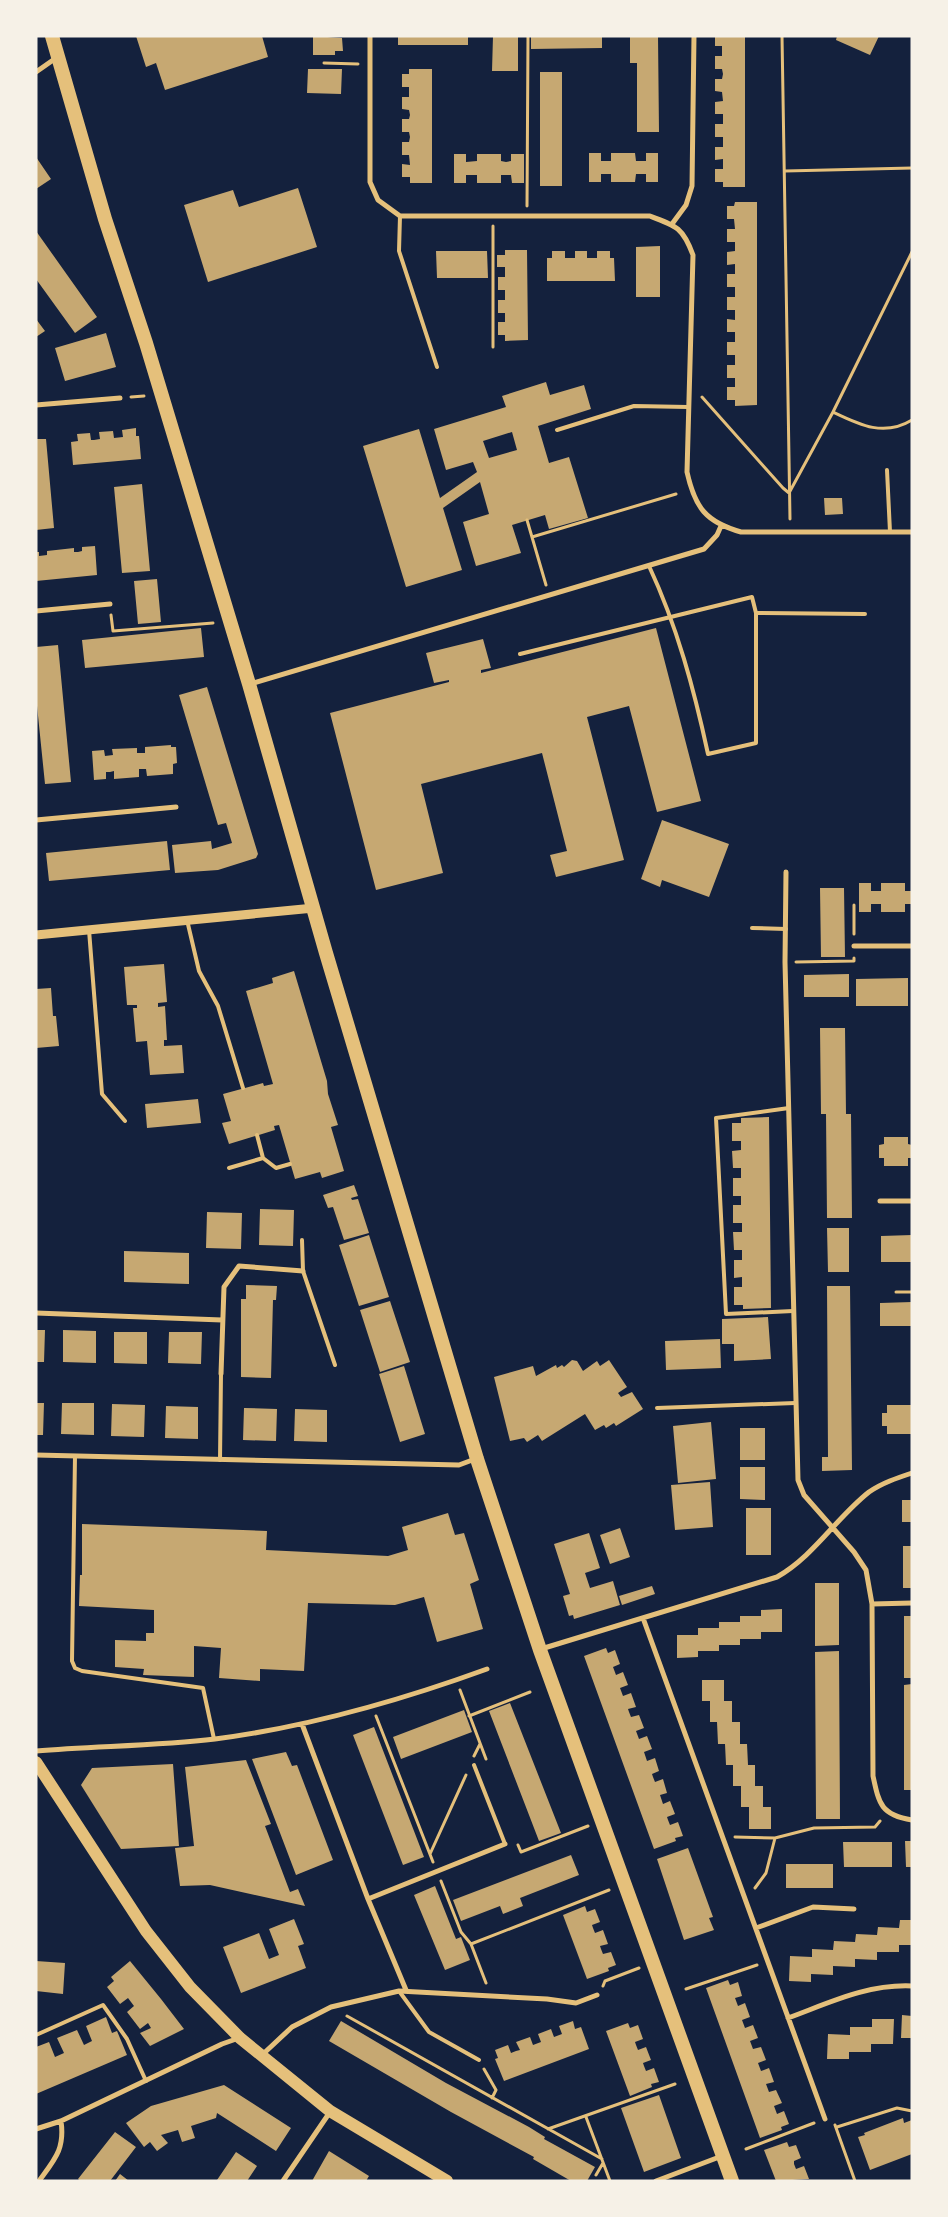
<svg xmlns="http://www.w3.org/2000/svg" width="948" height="2217" viewBox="0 0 948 2217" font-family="'Exo 2',sans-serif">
<rect width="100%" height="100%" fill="#14213d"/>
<path fill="#c6a872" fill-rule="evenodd" d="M136,36H262L268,57L165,90L156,63L146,67Z
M313,36L342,38L343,51H335V55H313Z
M398,36H468V45H398Z
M493,36H518V71H492Z
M531,36H602V48L531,49Z
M630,36H658L659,132H637V63H630Z
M715,36H745V187H723V182H715V169H723V159L715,160V147H723V137H715V124H723V114H715V102L723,101L722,92L715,91V79H722L723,74L722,69H715V56H722V46H715Z
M837,36H879L870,55L836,40Z
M308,69H342L341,94L307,93Z
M409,69H432V183H410V177H402V164L410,165L409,155H402V142H409L410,137L409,132H402V119H409L410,115L409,110L402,109V97H409V87H402V74H409Z
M540,72H562V186H540Z
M589,153H601V161H611V153H635L636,161H646V153H658V182H646V174H636L635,182H611V174H601V182H589Z
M454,154H466V162L477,161V154H501V161L506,162L511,161V154H524V183H512L511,175H501V183H477V175H466V183H454Z
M36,157L51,179L36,189Z
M298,188L317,247L208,282L184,205L233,190L239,207Z
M735,202H757V405L735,406V400H727V387H735V378H727V365H735V355H727V342H735V332H727V319L735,320V310H727V297H735V287H727V274H735V264L727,265V252L735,251V242H727V229H735L734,219H727V206H734Z
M36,231L97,317L75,333L36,279Z
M660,246V297H636V247Z
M505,250H527L528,340L505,341V335H498V322H505V313H498V300H505V290H498V277H505V267H497V255H505Z
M436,251H487L488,278H437Z
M552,251H565V258H575V251H587V258H597V251H610V258H614L615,281H547V258H552Z
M36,319L45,331L36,337Z
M106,333L116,367L65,381L55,348Z
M546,382L550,395L584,385L591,409L538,426L549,463L569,457L588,518L549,529L545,515L512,525L521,553L476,566L463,522L489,514L480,482L443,508L462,570L406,587L363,446L419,429L440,498L477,472L473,462L446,470L434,429L506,407L502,396ZM512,432L517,450L489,458L483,441Z
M136,428V436H139L141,459L73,465L71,442L78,441L77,434L90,433L91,440H94L100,439L99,432L113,431L114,438L123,437L122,430Z
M36,439H46L54,528L36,530Z
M142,484L150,571L122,573L114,487Z
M824,498H842L843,514L825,515Z
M95,546L97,575L36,581V552H39V556L47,555V551L74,548V552H78L82,551V547Z
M157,579L161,622L138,624L134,581Z
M201,628L204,657L85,668L82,640Z
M656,628L701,801L657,812L629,706L587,717L624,860L556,877L550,855L567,851L542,753L421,784L443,873L376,890L330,713L449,682V680L434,683L426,653L483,639L491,668L481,670V673Z
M58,645L71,782L45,784L36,696V647Z
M207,687L258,854L256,858L218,870L175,873L172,845L211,841L212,849L232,843L226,823L218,825L179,695Z
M171,745V747H176L177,763L173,764V774L147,776L146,769H139V777L114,779V771L110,772H106V779L94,780L92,751L104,750L105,756L113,755L112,749L137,748V753H145V747Z
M662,820L729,844L709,897L662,880L660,887L641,879Z
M167,841L170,870L49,881L46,853Z
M859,883H871V891H881V883H905V891H912V904H905V912H881V904H871V912H859Z
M820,888H844L845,957H821Z
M164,964L167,1002L158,1003V1007L165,1006L167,1040H164V1046L182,1045L184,1073L150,1075L147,1041L136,1042L133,1008H137V1005H127L124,967Z
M294,971L327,1081L328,1094L338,1125L331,1127L344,1171L322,1178L320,1172L295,1179L279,1125L274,1126L275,1130L229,1144L222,1123L231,1121L223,1094L263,1083L264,1086L273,1084L246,991L273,983L272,978Z
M849,974V997H804V975Z
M908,978V1006H856V979Z
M51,988L53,1016H56L59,1046L36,1048V989Z
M820,1028H845L846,1114H851L852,1218H827L826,1114H821Z
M198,1099L201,1123L147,1128L145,1104Z
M769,1117L771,1308L743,1309V1305H734V1287H742V1277L734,1278V1260H742V1250H734L733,1232H742V1223H733V1205H741V1196H733V1178H741V1168H733L732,1151L741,1150V1141H732V1123H741V1118Z
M884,1137H908V1144L912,1145V1158H908V1166H884V1158H879V1145L884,1144Z
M354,1185L358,1196L351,1198L352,1200L358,1199L369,1233L344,1240L333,1207L328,1208L323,1195Z
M260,1209L294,1210L293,1246L259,1245Z
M207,1212L242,1213L241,1249L206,1248Z
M827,1228H849V1272H828Z
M369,1235L389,1297L359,1306L339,1245Z
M912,1235V1262H881V1236Z
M124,1251L189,1253V1284L124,1282Z
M246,1285L277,1286L276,1300H273L271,1378L241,1377V1299H246Z
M827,1286H850L852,1470L822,1471V1457H828Z
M390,1301L410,1362L380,1372L360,1310Z
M912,1302V1326H880V1303Z
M768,1317L771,1359L734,1361V1344H722V1319Z
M36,1330H45L44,1362H36Z
M63,1330L96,1331V1363L63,1362Z
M114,1332H147V1364L114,1363Z
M169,1332H202L201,1364L168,1363Z
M720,1339L721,1368L666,1370L665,1341Z
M572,1360L577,1361L583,1371L597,1361L600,1366L609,1360L627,1387L618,1393L621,1397L632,1392L643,1409L616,1426L614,1423L606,1428L604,1425L595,1430L585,1414L542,1441L538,1435L527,1442L524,1438L510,1441L494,1377L533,1366L536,1376L556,1365L557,1368L562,1365L564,1367Z
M404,1366L425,1434L400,1442L379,1374Z
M36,1403H44L43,1435H36Z
M62,1403H94V1435L61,1434Z
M112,1404L145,1405L144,1437L111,1436Z
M887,1405H912V1434H887V1426H882V1413H887Z
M166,1406L198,1407V1439L165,1438Z
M244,1408L277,1409L276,1441L243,1440Z
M295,1409L327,1410V1442L294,1441Z
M711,1422L716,1479L678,1483L673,1426Z
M740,1428H765V1460H740Z
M740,1467H765V1500L740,1499Z
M710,1482L713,1527L675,1530L671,1485Z
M902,1500H912V1522H902Z
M746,1508H771V1555H746Z
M448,1513L455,1535L464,1533L479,1580L470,1584L483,1629L437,1642L424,1597L395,1605L308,1603L304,1671L260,1669V1681L219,1678L221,1648L194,1646V1677L143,1675L144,1669L115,1667V1640L146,1641V1633H154V1610L79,1606L80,1575H82V1524L267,1531L266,1550L388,1556L408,1550L402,1527Z
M620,1528L630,1557L610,1564L600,1535Z
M589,1533L600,1568L585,1573L590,1588L613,1581L620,1605L574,1619L573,1615L569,1616L563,1596L570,1594L554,1544Z
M903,1546H912V1588H903Z
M815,1583H839V1645L815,1646Z
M652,1586L655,1594L622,1605L619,1596Z
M782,1609V1632H761V1639H740V1645H719V1651H698V1657L677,1658V1635H698V1628H719V1622H740V1616H761V1610Z
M904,1616H912V1678H904Z
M606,1648L608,1653L615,1650L620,1664L613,1667L616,1675L623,1672L628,1685L620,1688L623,1696L631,1693L636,1707L628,1709L629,1712L631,1717L639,1715L644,1728L636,1731L639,1739L647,1736L652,1749L644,1752L647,1761L655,1758L659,1771L652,1774L653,1777L655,1782L663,1779L667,1793L660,1795L663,1804L670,1801L675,1814L667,1817L668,1820L670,1825L678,1822L683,1836L675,1838L676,1841L654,1849L584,1656Z
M839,1651L840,1819H816L815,1652Z
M702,1680H724V1701H732V1722H740V1744H747L748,1765H755V1786H763V1807H771V1829H749V1807H741V1786H733V1765H726L725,1744H718L717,1722H710V1701H702Z
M912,1684V1790H904V1685Z
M510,1703L561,1833L539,1841L489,1711Z
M464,1710L472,1732L401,1759L393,1737Z
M374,1727L424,1857L403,1865L353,1735Z
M286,1752L292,1766L297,1765L333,1860L296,1875L252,1759Z
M246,1760L271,1824L265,1826L290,1892L298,1889L305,1906L210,1885L180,1886L175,1848L194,1846L185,1767Z
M173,1764L179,1846L121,1849L81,1785L92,1768Z
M905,1841H912V1867H906Z
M843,1842H892V1867H844Z
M688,1848L713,1917L709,1918L714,1930L684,1940L657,1859Z
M571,1855L579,1875L520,1898L523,1906L503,1914L500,1906L461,1921L453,1900Z
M786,1864H833V1888H786Z
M435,1886L456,1939L461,1937L470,1960L445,1970L414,1895Z
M585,1906L587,1912L595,1909L600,1922L592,1925L593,1928L595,1933L603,1930L608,1944L600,1946L601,1949L603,1954L611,1952L616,1965L608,1968L609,1971L587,1979L563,1915Z
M294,1919L304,1944L298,1946L306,1968L241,1993L223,1947L259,1933L269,1959L279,1955L269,1929Z
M900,1920H912V1945H899V1952H877V1960L855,1959V1967L833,1966V1975L811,1974V1982L789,1981L790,1956L812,1957V1949L833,1950L834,1941L855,1942L856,1934L877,1935L878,1927L899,1928Z
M36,1961L65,1963L63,1994L36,1991Z
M130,1961L161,1999L184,2029L150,2046L140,2033L151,2028L148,2023L140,2029L127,2012L134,2006L128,1998L120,2004L107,1987L114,1981L111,1977Z
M728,1980L730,1985L738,1982L742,1996L735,1998L738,2006L745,2003L750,2017L742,2020L745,2028L753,2025L758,2038L750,2041L753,2049L761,2047L766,2060L758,2063L761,2071L769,2068L774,2082L766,2084L769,2092L776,2090L782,2103L774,2106L777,2114L784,2111L789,2124L781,2127L782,2130L760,2138L706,1988Z
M902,2015L912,2016V2038H901Z
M106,2017L112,2033L117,2031L127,2055L36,2094V2047L49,2042L55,2057L64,2053L57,2038L77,2030L84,2045L92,2041L86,2026Z
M872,2019H894L893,2044H871V2052H849V2059H827L828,2034L850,2035V2027H872Z
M341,2021L446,2083L529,2127L545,2137L544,2139L595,2167L587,2181H571L533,2159L534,2157L451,2112L329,2041Z
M573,2021L575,2029L581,2027L589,2049L504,2081L495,2059L498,2058L495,2050L508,2045L511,2053L516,2051L520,2050L516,2042L530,2037L533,2045L541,2042L538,2034L551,2029L554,2037L562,2034L559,2026Z
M628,2023L630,2028L638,2025L643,2039L635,2042L636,2045L638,2050L646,2047L651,2060L643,2063L644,2066L646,2071L654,2068L659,2082L651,2084L652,2087L630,2096L606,2031Z
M224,2085L291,2128L276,2151L217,2113L216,2118L191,2126L195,2138L182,2142L178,2130L161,2135L168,2143L157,2151L150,2142L144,2147L126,2123L151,2106Z
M659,2095L681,2158L644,2172L621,2108Z
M903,2118L904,2123L912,2120V2154L870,2170L858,2137L865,2135L864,2133Z
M115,2132L136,2147L110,2181H80L78,2179Z
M787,2142L789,2147L796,2145L801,2158L794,2161V2164L796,2169L804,2166L809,2179L776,2181L764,2150Z
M329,2151L369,2176L366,2181H312Z
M236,2152L257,2166L247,2181H219L217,2180Z
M120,2174L129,2181H115Z"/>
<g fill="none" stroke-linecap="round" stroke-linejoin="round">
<path stroke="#e5c07b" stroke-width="3" d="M782,36L790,519
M324,63L358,64
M785,171L912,168
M527,206L528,36
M493,347V226
M131,397L144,396
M702,397L783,488L789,493L833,412L912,252
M833,412C860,425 884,437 912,420
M527,520L546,585
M532,537L676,494
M111,615L113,631L213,623
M854,905V934
M796,962L854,961V958
M896,1292H912
M460,1690L486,1759
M376,1716L433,1862
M469,1716L530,1692
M474,1756L480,1744
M735,1837L775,1838L814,1828L875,1827L880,1821
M518,1845L521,1852L588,1826
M430,1854L466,1775
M441,1881L461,1932L471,1944L609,1890
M755,1888L766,1873L775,1838
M471,1944L486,1983
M603,1986L605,1981L639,1968
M686,1989L757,1965
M347,2016L602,2159
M484,2069L496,2090L492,2098
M586,2117L610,2181
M835,2125L855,2181
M837,2127L897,2108L912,2111
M548,2129L675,2084
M746,2149L814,2123
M596,2175L603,2163"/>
<path stroke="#e5c07b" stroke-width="4" d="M400,216L399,251L437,367
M557,430L634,406L688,407
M887,470L890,532
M756,613L865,614
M520,654L752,597L756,613V743L708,754C694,689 677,626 649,566
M187,920L199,971L218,1006L243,1088
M752,928L786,929
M89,930L102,1094L125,1121
M789,1108L716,1118L726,1314L793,1311
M257,1135L263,1158L276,1168L290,1164
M229,1168L263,1158
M302,1240L303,1271L335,1365
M657,1408L795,1403
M75,1456L72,1661L75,1668L82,1671L203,1688L214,1739
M220,1460L221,1374
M474,1765L505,1844
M399,1991L429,2032L479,2060
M36,2035L103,2005L127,2039L146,2081"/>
<path stroke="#e5c07b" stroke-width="5" d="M370,36V182L378,200L400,216H650C677,226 683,228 693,255L687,472C695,508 706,522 741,532H912
M36,72L56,58
M672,224L686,205L692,186L694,36
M36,405L120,398
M36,611L110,604
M250,684L704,549L717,535L721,526
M36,820L176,807
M786,872L785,962L798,1480L804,1495L854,1552L866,1570L872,1604L873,1776C879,1804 881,1815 912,1820
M854,946H912
M880,1201H912
M36,1313L222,1320
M221,1374L224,1287L239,1266L303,1271
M36,1455L459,1465L475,1459
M872,1604L912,1603
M643,1618L825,2119
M541,1649L777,1577C814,1556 836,1518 869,1492C882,1483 897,1478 912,1473
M302,1724L368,1899L406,1990
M36,1751C95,1746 156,1746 215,1739C308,1727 399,1701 487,1669
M368,1899L505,1844
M756,1928L813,1907L854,1909
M788,2018C829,2003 867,1984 912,1986
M262,2055L292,2027L331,2007L399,1991L547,1999L576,2003L597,1995
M36,2129L61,2121L222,2044L239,2038
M39,2181C55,2159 65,2149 61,2121
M283,2181L330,2112
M656,2181L722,2156"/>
<path stroke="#e5c07b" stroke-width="9" d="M36,935L314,908"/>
<path stroke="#e5c07b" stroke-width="12" d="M36,1762L146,1931L190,1987L240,2038L330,2111L447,2181"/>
<path stroke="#e5c07b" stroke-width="14" d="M52,36L105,219L146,343L249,684L326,953L477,1459L540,1650L732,2181"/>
</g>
<rect width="948" height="2217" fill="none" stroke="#f6f1e7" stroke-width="75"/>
</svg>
